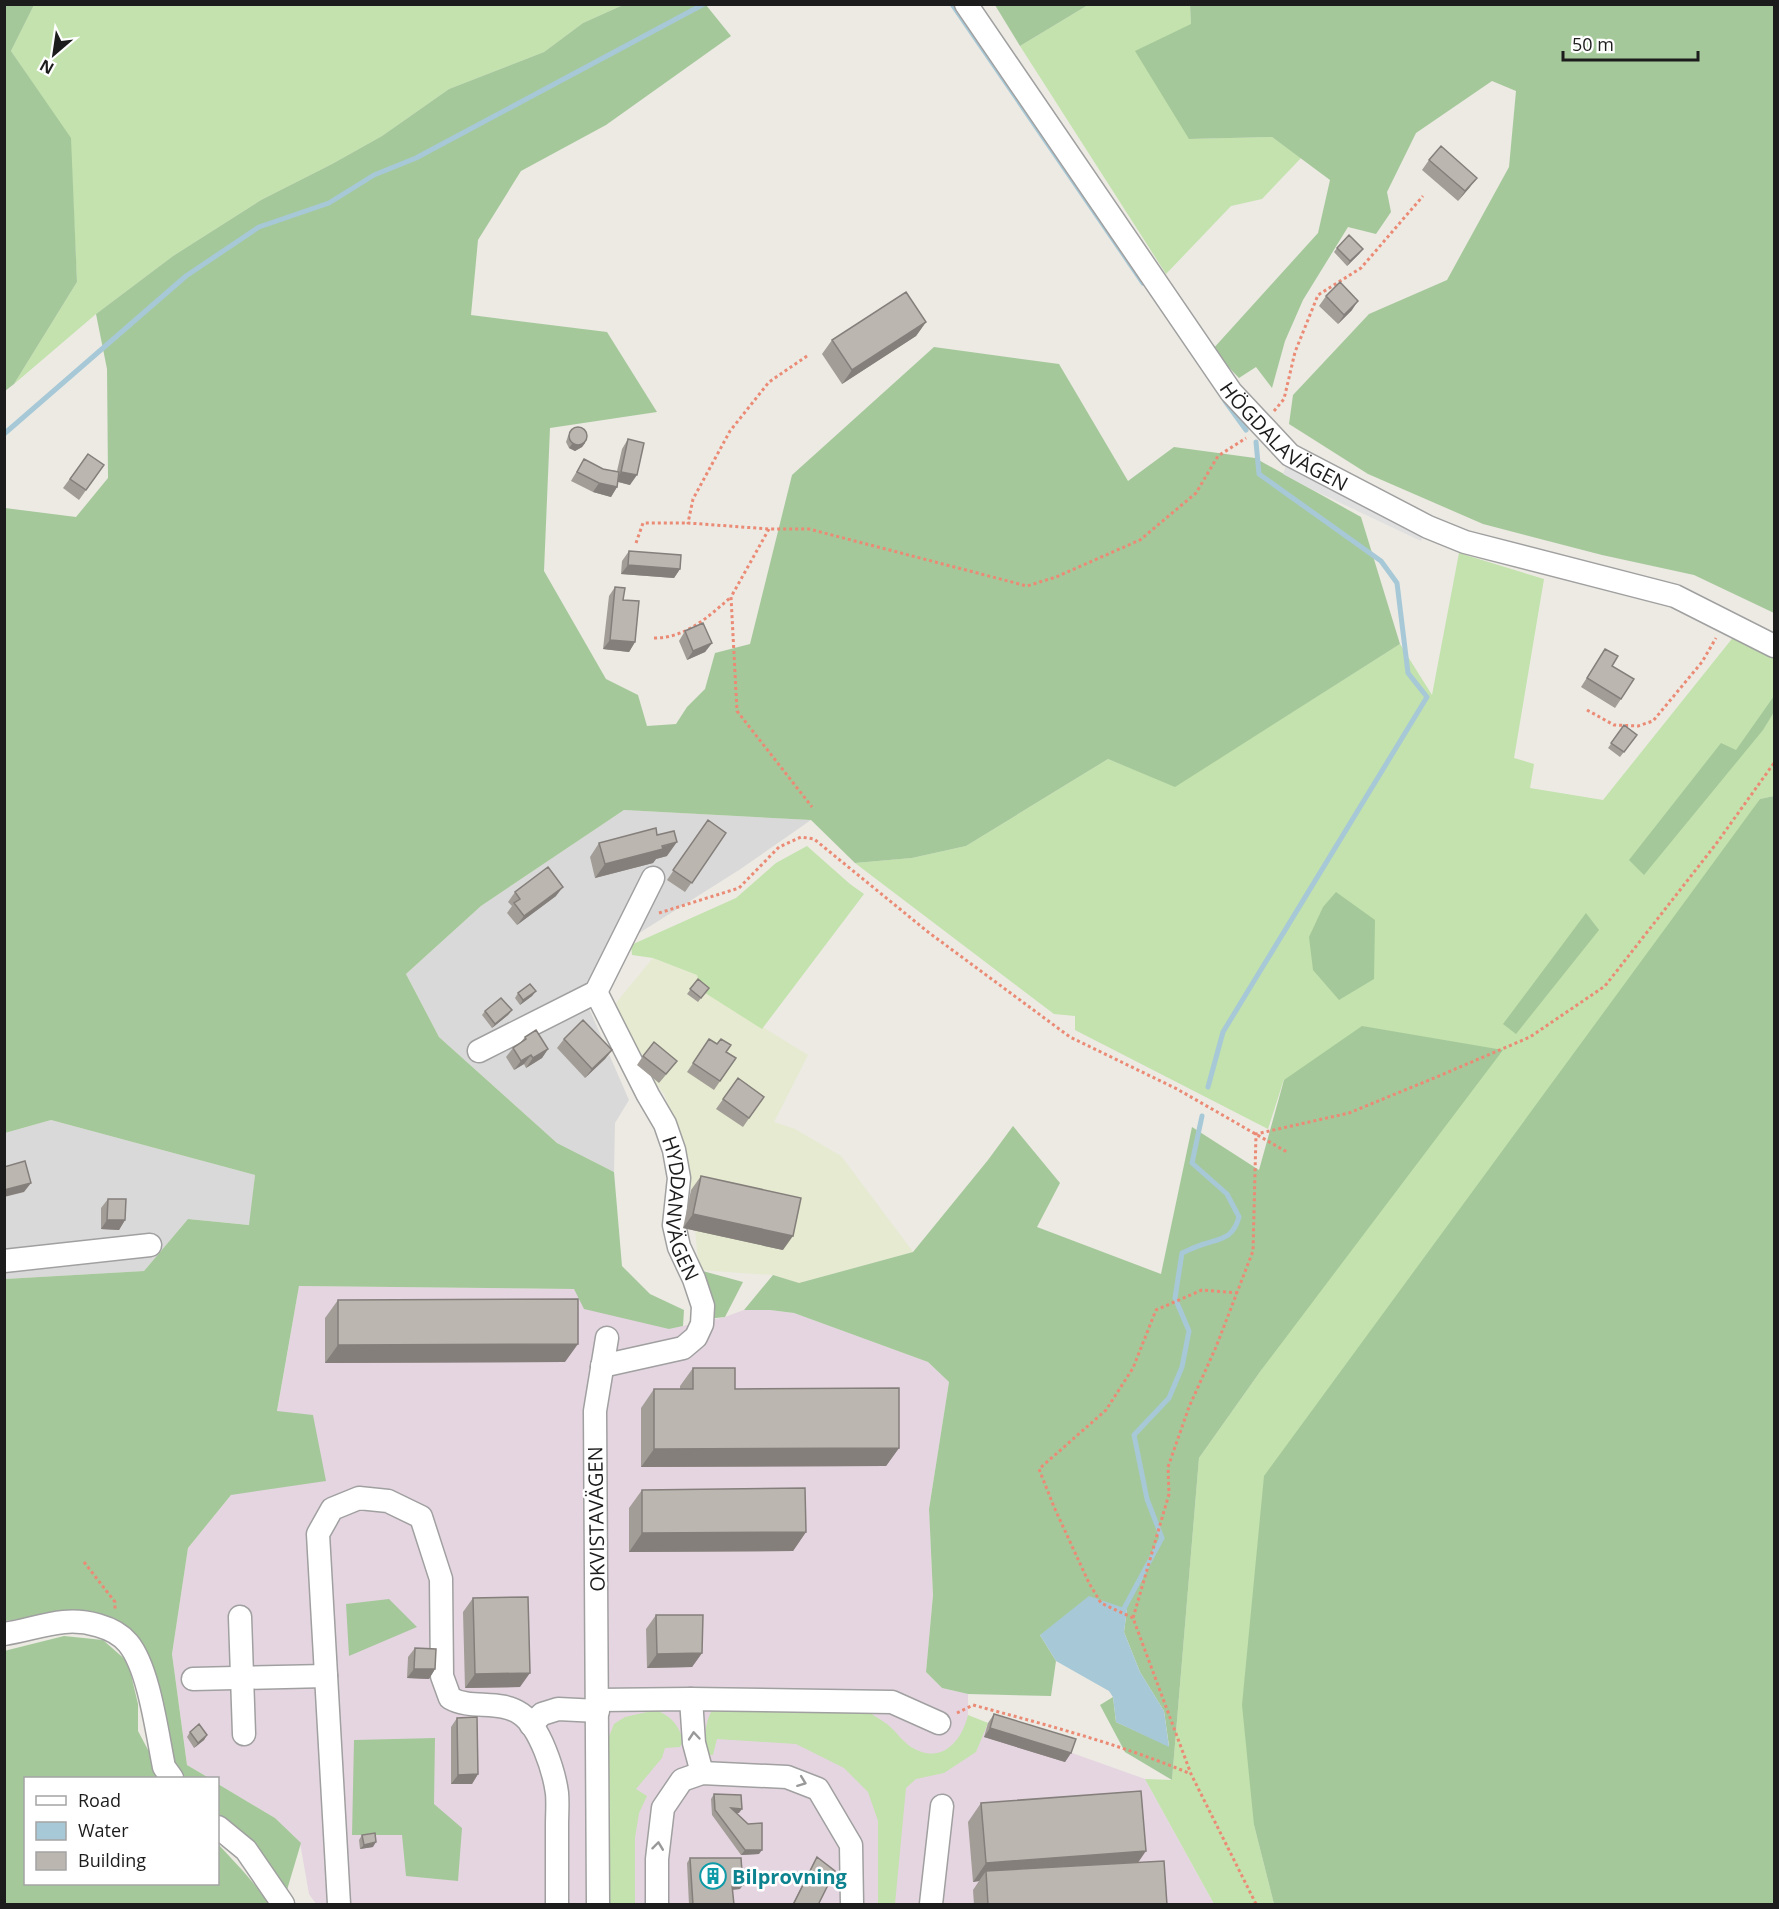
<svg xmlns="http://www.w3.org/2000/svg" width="1779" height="1909" viewBox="0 0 1779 1909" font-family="'Open Sans',sans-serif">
<rect width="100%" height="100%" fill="#eceae3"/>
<path fill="#dad9d9" d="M624,810L811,820L739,870L617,947L599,976L581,990L629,1100L615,1123L614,1172L557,1143L439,1037L406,974L481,906Z
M51,1120L255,1175L250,1225L188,1219L144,1271L5,1279V1133Z"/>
<path fill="#e5d5e1" d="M299,1286L575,1289L669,1329L725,1317L744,1310H770L794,1313L928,1362L949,1382L929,1509L933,1595L926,1672L942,1688L968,1694V1716L1145,1779L1214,1904H316L309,1894L300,1843L275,1818L218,1784V1778H209L187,1765L172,1654L188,1548L231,1495L277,1412Z"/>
<path fill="#e6ead0" d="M653,958L697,975L705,992L808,1055L774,1122L795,1129L841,1156L913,1252L799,1283L773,1275L699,1270L688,1157L664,1094L634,1056L616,1003Z"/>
<path fill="#c3e2ad" d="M34,5H623L583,23L544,52L449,89L382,136L332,164L261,200L173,256L96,314L14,384L77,282L70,138L11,51Z
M1088,5H1190L1191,24L1189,139L1272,137L1301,158L1262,199L1231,206L1166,274L1020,46Z
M1459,553L1544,579L1514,758L1534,764L1530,788L1603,800L1735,635L1774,656V796L1760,799L1254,1825L1274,1904H1214L1145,1779L1172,1780L1199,1458L1262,1369L1284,1079L1268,1129L1075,1030V1016L1054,1014L855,863L912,858L966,846L1108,759L1175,786L1400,644L1432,695Z
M807,846L850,884L864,894L762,1029L702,991L697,975L653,958L632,955L631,945L736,898L776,863Z
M860,1707C869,1712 878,1718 887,1724C896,1731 902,1741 911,1747C941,1765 961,1743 968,1715L988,1723L976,1752L944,1773L916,1779L906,1788L895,1904H878V1821L868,1792L844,1768L796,1744L717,1739L713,1755H709C704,1740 704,1724 712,1710Z
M656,1710C671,1716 679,1725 683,1741L680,1747L665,1748L662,1758L636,1789L647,1796L639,1813L635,1838V1904H609L608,1739L614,1724L625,1717Z"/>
<path fill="#a5c89b" d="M5,4L34,5L11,51L71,138L77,282L14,384L5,391Z
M623,5H706L731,36L606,125L521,171L478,240L471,315L607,332L657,412L550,428L544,571L606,679L638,695L647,726L676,724L687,707L705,689L715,653L750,644L792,475L934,347L1059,364L1128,481L1174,447L1255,458L1361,517L1400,644L1175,787L1108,759L966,846L912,858L855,863L811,820L624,810L481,906L406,974L439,1037L557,1143L614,1172L622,1266L650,1294L684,1310L683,1326L669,1329L584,1309L574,1289L299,1286L277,1411L313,1415L326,1481L231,1495L188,1548L172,1654L187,1765L209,1778H178L163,1742L156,1675L123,1623L78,1611L5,1621V1279L144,1271L188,1219L249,1225L255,1175L51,1120L5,1133V508L76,517L108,478L107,369L96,314L173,256L261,200L332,164L382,136L449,89L544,52L583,23Z
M995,5H1088L1020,46Z
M1190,5H1774V613L1694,575L1602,555L1483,524L1368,474L1289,424L1293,395L1369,314L1447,280L1509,167L1516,91L1492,81L1416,133L1387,192L1391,212L1376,234L1348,227L1303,300L1285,341L1272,388L1256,367L1239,378L1212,350L1318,233L1330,180L1272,137L1189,139L1135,51L1191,24Z
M1774,696V712L1763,730L1644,875L1629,860L1721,743L1736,750Z
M1774,796V1904H1274L1254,1825L1242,1705L1264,1476L1760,799Z
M1336,892L1375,920L1374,979L1339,1000L1313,970L1309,937L1323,907Z
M1586,913L1599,930L1516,1034L1503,1024Z
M1362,1026L1503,1050L1262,1369L1199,1458L1172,1780L1125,1752L1100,1705L1113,1697L1116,1722L1169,1746L1164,1711L1140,1672L1124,1632L1127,1609L1040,1635L1056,1661L1051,1696L968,1694L942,1688L926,1672L933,1595L929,1509L949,1382L928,1362L794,1313L770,1310H744L773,1275L799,1283L913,1252L988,1160L1013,1126L1060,1183L1037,1227L1161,1274L1192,1127L1259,1170L1284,1080Z
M699,1270L743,1282L725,1317L707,1319Z
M389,1599L417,1627L349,1656L346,1604Z
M64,1636L103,1640L128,1662L138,1704V1731L163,1778H26V1884H218V1844L243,1871L271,1904H5L4,1651Z
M435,1738L434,1804L462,1828L458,1881L406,1876L402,1835H352L354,1740Z
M218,1784L275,1818L301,1843L287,1890L244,1835L218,1815Z"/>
<path fill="#e0e0e0" d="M1290,455L1428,527L1421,541L1309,488L1283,474Z"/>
<path fill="#a7c8d6" d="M1089,1596L1127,1609L1124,1632L1140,1672L1164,1711L1169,1747L1116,1722L1113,1697L1109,1691L1056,1661L1040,1635Z"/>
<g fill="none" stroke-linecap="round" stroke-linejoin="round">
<path stroke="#a7c8d6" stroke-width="5" d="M952,4L1143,283
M1225,401L1246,430
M4,434L186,276L259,227L329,203L374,175L416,158L704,4
M1208,1087L1223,1032L1427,697L1408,673L1397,583L1381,561L1259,474L1256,442
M1121,1614L1162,1538L1147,1499L1134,1435L1169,1398L1182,1367L1189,1331L1175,1298L1182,1253C1189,1250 1197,1246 1204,1244C1223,1238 1233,1238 1239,1217L1227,1194L1192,1163L1202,1116"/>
<g stroke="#a0a0a0" stroke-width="25">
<g id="minor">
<path id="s1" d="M966,4L1231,392L1290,455L1428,527L1465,542L1675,596L1774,646"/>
<path id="s2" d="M596,992L648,1095L665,1124L674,1150L679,1178L674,1225L679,1247L694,1279L703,1306L702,1324L696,1337L683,1348L602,1366"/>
<path d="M479,1051L596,992L653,878"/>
<path d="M4,1261L150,1245"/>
<path d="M240,1617L244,1734"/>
<path d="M4,1634C24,1631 44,1624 64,1622C84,1620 114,1626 128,1643C149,1668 157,1733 164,1767L172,1778"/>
<path d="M193,1679L326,1676"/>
<path d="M691,1699L694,1743L702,1773"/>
<path d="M598,1700L691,1699L892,1702L939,1723"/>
<path d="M531,1725L542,1714L558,1709L598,1711"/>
<path d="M218,1827L246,1850L283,1904"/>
<path d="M339,1904L318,1534L332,1509L359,1498L388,1501L421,1517L441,1579L442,1676L450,1698C471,1710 500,1699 521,1714C540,1727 554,1771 557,1793C558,1803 557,1815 557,1825C557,1852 557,1878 557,1904"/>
<path d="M598,1904L595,1411L607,1338"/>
<path d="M657,1904V1859L663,1808L682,1780L702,1773L787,1777L818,1789L851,1845L852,1904"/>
<path d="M931,1904L942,1806"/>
</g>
</g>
<path stroke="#eb8a75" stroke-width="3" stroke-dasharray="3 3" stroke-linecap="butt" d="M807,356L769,382L730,431L693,499L688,523L769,529H809L1027,586L1056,577L1140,540L1196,493L1218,456L1246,438
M1274,411L1284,399L1295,352L1318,295L1361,268L1423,196
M769,529L731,597L737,711L812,807
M636,543L643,523H688
M654,638C686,638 708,617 731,597
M1587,710L1614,725L1638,726L1653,721L1702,662L1716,638
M659,913L739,888L779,847L801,837L814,839L928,932L1070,1037L1177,1089L1287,1152
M84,1562L115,1602V1611
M1133,1618L1101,1603L1089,1583L1054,1507L1039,1469L1106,1410L1133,1368L1156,1310L1202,1290L1237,1293
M957,1713L973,1705C1047,1725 1120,1744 1191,1774
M1256,1904L1191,1774L1133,1618L1169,1494L1168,1467L1189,1407L1216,1347L1253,1251L1256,1134L1349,1113L1439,1076L1530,1037L1605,986L1716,844L1774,763"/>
<use href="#minor" stroke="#fff" stroke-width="22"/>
</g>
<path fill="#a29d97" d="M1429,160L1470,187L1458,201L1422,170Z
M1337,248L1363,249L1359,254L1347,266L1334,252Z
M1326,296L1352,310L1338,324L1319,306Z
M926,322L916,336L842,384L822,354L832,340Z
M571,431L585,443L582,447L575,451L569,448L566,442L568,436Z
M628,439L630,485L618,482L617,487L611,497L593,492L571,481L584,459L603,469L617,471L622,449Z
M88,454L104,465L79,500L63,488Z
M629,551L680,569L674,578L621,574L622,561Z
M615,587L623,600L635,642L629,652L603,649L609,596Z
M685,631L712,643L705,652L687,660L679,641Z
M1605,649L1612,666L1621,699L1615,708L1581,687Z
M1624,725L1637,735L1620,757L1608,748Z
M708,820L726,833L685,892L667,880Z
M657,835L667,856L656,859L653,863L595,878L590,857L599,843Z
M515,892L556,896L517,925L507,913L512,906L508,902Z
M698,979L709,988L698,1002L687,994Z
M536,991L532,996L520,1005L515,998L518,993Z
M512,1010L508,1015L492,1028L482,1015L485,1011Z
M525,1037L548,1049L542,1058L526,1068L524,1064L514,1070L506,1057L513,1048L520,1043Z
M564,1039L612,1050L605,1059L585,1078L557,1048Z
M709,1039L736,1058L714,1090L687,1072Z
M643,1056L670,1070L659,1083L637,1065Z
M738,1078L764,1097L743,1127L716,1109Z
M701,1176L783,1250L683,1228L691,1190Z
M108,1199L125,1220L119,1230L101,1229V1208Z
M338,1300L565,1362L325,1363V1318Z
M693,1368L735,1389L899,1448L886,1466L641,1467V1408L654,1389H680V1386Z
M642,1490L806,1532L793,1551L629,1552V1508Z
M473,1598L520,1687L465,1688L463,1612Z
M656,1615L702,1653L692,1667L647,1668L646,1629Z
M415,1648L435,1669L429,1679L407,1678L408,1657Z
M994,1714L1071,1753L1065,1762L984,1737L988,1723Z
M457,1718L478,1774L472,1784H451V1727Z
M190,1732L207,1735L204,1740L194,1748L187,1737Z
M714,1794L739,1813H737L759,1854L741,1855L712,1815L711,1799Z
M981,1803L1138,1863L1167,1905H974L973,1890L979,1881L973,1882L968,1822Z
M362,1835L373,1847L360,1849L359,1840Z
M817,1857L818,1905H792L814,1862Z
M690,1858L740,1889L732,1890L734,1905H689L687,1863Z"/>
<path fill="#847f7b" d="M1477,178L1470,187L1458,201L1465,191Z
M1363,249L1359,254L1347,266L1350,261Z
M1358,301L1352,310L1338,324L1344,315Z
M926,322L916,336L842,384L852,370Z
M585,443L582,447L575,451L569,448L572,444Z
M621,472L637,475L630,485L615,481Z
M599,483L617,487L611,497L593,492Z
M628,565L680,569L674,578L621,574Z
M610,640L635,642L629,652L603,649Z
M712,643L705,652L687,660L693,651Z
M677,842L667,856L656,859L653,863L595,878L605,864Z
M563,887L556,896L517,925L524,916Z
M536,991L532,996L520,1005L523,1000Z
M512,1010L508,1015L492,1028L495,1024Z
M548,1049L542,1058L526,1068L533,1058Z
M612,1050L605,1059L585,1078L592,1069Z
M531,1055L524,1064L514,1070L521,1061Z
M31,1183L24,1192L4,1197V1190Z
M693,1214L793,1236L783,1250L683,1228Z
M107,1220H125L119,1230L101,1229Z
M578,1344L565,1362L325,1363L338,1345Z
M899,1448L886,1466L641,1467L654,1449Z
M806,1532L793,1551L629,1552L642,1533Z
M702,1653L692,1667L647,1668L657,1654Z
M414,1669H435L429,1679L407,1678Z
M530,1673L520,1687L465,1688L475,1674Z
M990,1728L1071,1753L1065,1762L984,1737Z
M207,1735L204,1740L194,1748L198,1743Z
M478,1774L472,1784H451L458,1775Z
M731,1808L742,1809L739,1813H728Z
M376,1842L373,1847L360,1849L364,1845Z
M745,1850H762L759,1854L741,1855Z
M1146,1851L1133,1870L986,1871L979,1881L973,1882L986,1863Z
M732,1885H743L740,1889L729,1890Z"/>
<path fill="#bcb6b0" stroke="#847f7b" stroke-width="1.5" d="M1441,146L1477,178L1465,191L1429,160Z
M1349,235L1363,249L1350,261L1337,248Z
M1340,282L1358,301L1344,315L1326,296Z
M906,292L926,322L852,370L832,340Z
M569 436a9 9 0 1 1 18 0a9 9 0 1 1-18 0Z
M628,439L644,443L637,475L621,472Z
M88,454L104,465L86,490L70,479Z
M584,459L603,469L619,472L617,487L599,483L577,472Z
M629,551L681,555L680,569L628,565Z
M615,587L625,588L623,600L639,601L635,642L610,640Z
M703,623L712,643L693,651L685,631Z
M1605,649L1618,656L1612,666L1634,679L1621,699L1587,678Z
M1624,725L1637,735L1624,752L1611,743Z
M708,820L726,833L692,883L673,870Z
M656,828L657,835L674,831L677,842L662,846L663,849L605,864L599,843Z
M548,867L563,887L524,916L514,903L520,899L515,892Z
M698,979L709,988L701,998L690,989Z
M530,984L536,991L523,1000L518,993Z
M501,998L512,1010L495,1024L485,1011Z
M583,1020L612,1050L592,1069L564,1039Z
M536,1030L548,1049L533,1058L531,1055L521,1061L513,1048L526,1039L525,1037Z
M709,1039L717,1044L721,1039L731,1045L726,1052L736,1058L720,1081L693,1063Z
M654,1042L677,1061L666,1074L643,1056Z
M738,1078L764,1097L749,1118L723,1099Z
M25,1161L31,1183L4,1190V1167Z
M701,1176L801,1198L793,1236L693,1214Z
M108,1199H126L125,1220H107Z
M578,1299V1344L338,1345V1300Z
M693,1368H735V1389L899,1388V1448L654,1449V1389H693Z
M805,1488L806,1532L642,1533V1490Z
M528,1597L530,1673L475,1674L473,1598Z
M656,1615H703L702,1653L657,1654Z
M415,1648L436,1649L435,1669H414Z
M994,1714L1076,1739L1071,1753L990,1728Z
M477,1717L478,1774L458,1775L457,1718Z
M199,1724L207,1735L198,1743L190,1732Z
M1141,1791L1146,1851L986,1863L981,1803Z
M714,1794L741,1795L742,1809L731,1808L748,1824L762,1823V1850H745L715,1810Z
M375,1833L376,1842L364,1845L362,1835Z
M817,1857L835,1871L818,1905H793Z
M690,1858H741L743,1885H732L734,1905H693Z
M1164,1861L1167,1905H988L986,1871Z"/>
<defs><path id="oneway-chevron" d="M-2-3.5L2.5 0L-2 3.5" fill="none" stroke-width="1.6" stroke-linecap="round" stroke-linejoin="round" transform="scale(1.5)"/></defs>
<g stroke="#999">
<use href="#oneway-chevron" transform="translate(694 1736) rotate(-95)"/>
<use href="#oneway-chevron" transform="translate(802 1782) rotate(21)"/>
<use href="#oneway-chevron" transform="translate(658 1846) rotate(-83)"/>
</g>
<defs>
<g id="building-ring" transform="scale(1.35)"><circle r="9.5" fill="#fff" stroke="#0f9aa8" stroke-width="1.5"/><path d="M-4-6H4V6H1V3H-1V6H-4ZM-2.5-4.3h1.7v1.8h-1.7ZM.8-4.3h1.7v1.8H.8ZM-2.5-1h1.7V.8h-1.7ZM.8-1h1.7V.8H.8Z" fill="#0f9aa8"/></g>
</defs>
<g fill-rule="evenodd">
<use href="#building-ring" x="713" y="1876"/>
</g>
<g text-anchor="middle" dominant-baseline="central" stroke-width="5" stroke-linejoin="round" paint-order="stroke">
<g font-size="20" fill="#1c1c1c" stroke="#fff">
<text stroke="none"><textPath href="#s1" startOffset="540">HÖGDALAVÄGEN</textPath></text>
<text stroke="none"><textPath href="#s2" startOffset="236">HYDDANVÄGEN</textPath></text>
<text transform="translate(596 1519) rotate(-91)">OKVISTAVÄGEN</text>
</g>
<g font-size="20" font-weight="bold" fill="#0d838f" stroke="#fff" text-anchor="start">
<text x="732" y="1876">Bilprovning</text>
</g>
</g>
<rect width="1779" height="1909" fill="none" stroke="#1c1c1c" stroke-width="12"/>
<rect x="24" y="1777" width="195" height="108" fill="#ffffff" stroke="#a4a4a4" stroke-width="1.5"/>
<rect x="36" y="1796" width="30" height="9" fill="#ffffff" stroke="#a4a4a4" stroke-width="1.5"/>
<text x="78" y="1807" font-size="18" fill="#1c1c1c">Road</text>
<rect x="36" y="1822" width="30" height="18" fill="#a7c8d6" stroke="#a4a4a4" stroke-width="1.5"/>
<text x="78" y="1837" font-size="18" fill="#1c1c1c">Water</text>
<rect x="36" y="1852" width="30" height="18" fill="#bcb6b0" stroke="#a4a4a4" stroke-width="1.5"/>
<text x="78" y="1867" font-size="18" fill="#1c1c1c">Building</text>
<g transform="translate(54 54) rotate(209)" stroke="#ffffff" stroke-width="4.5" paint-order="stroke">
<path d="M0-4.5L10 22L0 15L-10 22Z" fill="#1c1c1c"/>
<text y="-9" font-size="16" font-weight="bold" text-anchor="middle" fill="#1c1c1c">N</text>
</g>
<path d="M1563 51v9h135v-9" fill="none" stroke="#1c1c1c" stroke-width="3"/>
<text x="1572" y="51" font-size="18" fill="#1c1c1c" stroke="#ffffff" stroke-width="4.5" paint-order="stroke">50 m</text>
</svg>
